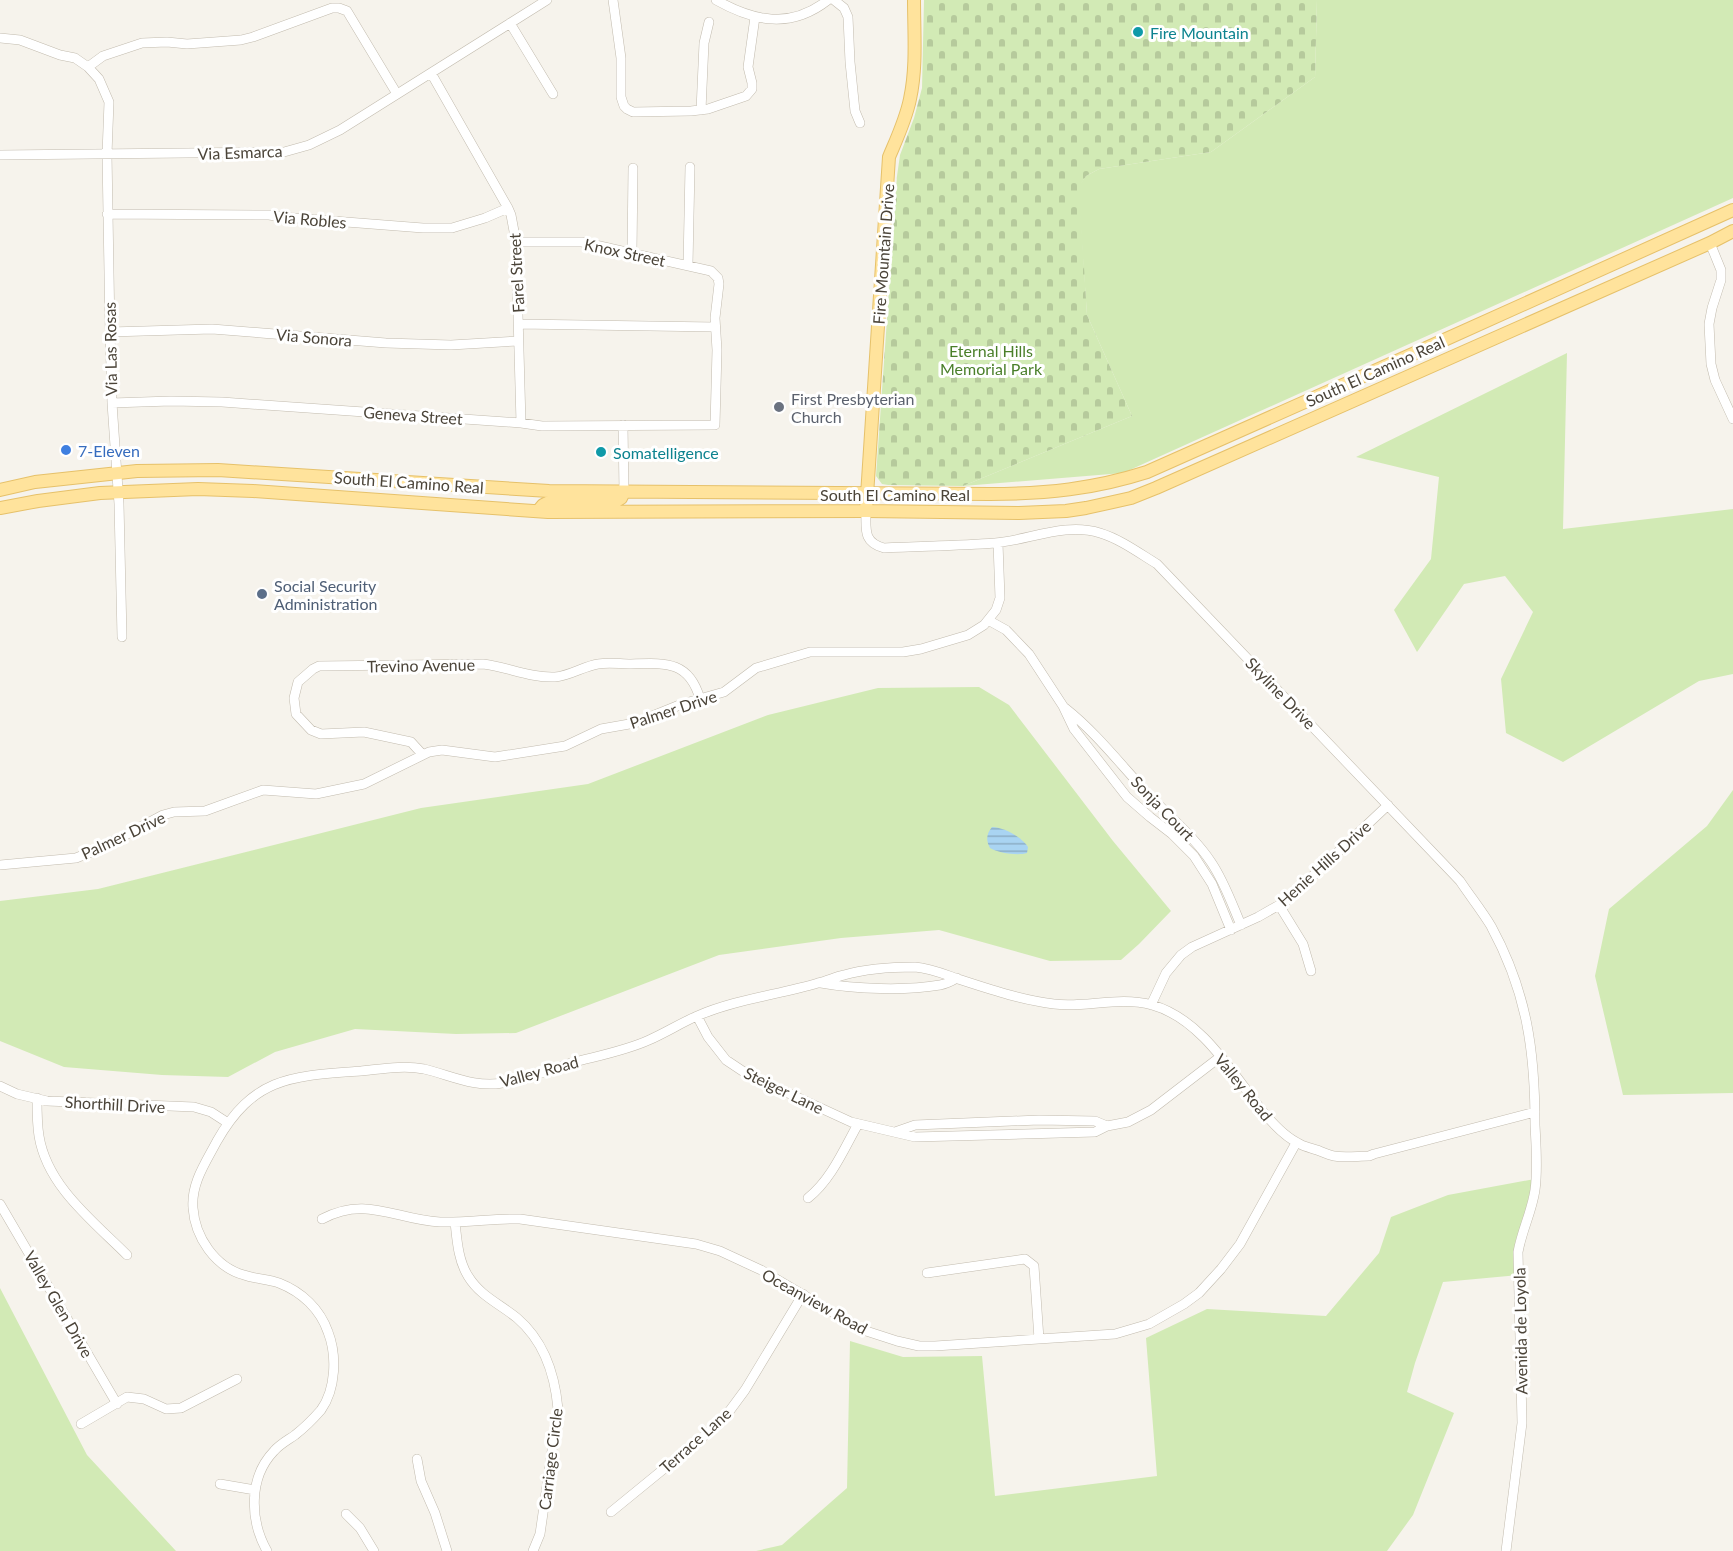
<svg xmlns="http://www.w3.org/2000/svg" width="1733" height="1551" viewBox="0 0 1733 1551" font-family="Lato,sans-serif">
<defs>
<pattern id="cemetery-stones" width="16" height="16" patternUnits="userSpaceOnUse" patternTransform="scale(1.5)"><rect width="16" height="16" fill="#d2eab5"/><path d="M2 7V4a2 2 0 0 1 4 0v3zM10 15v-3a2 2 0 0 1 4 0v3z" fill="#b6ca9c"/></pattern>
<pattern id="water-rules" width="6" height="5" patternUnits="userSpaceOnUse" patternTransform="scale(1.5)"><rect width="6" height="5" fill="#a9d4f2"/><path d="M0 2.5h6" fill="none" stroke="#8caec5"/></pattern>
</defs>
<rect width="100%" height="100%" fill="#f6f3ec"/>
<path fill="#d2eab5" d="M1317,0H1733V198L1123,473L963,486L1132,416L1087,315L1078,187L1086,176L1099,169L1211,152L1315,77Z
M1567,353L1563,529L1733,509V674L1699,681L1563,762L1506,733L1501,679L1533,612L1505,576L1464,584L1417,652L1394,610L1431,559L1439,477L1356,457Z
M979,687L1009,705L1113,841L1171,911L1139,944L1121,960L1050,961L939,930L841,938L719,955L516,1033L456,1034L355,1029L275,1052L228,1077L162,1075L64,1067L0,1041V901L98,889L421,808L588,784L768,715L878,688Z
M1733,790V1093L1623,1095L1595,976L1609,909L1707,826Z
M1540,1178L1520,1241L1519,1275L1443,1282L1415,1363L1407,1392L1454,1413L1413,1515L1387,1551H756L782,1545L847,1488L850,1341L903,1357L982,1356L995,1496L1157,1476L1146,1338L1207,1309L1326,1316L1379,1253L1391,1217L1448,1195Z
M0,1288L87,1455L176,1551H0Z"/>
<path fill="url(#cemetery-stones)" d="M924,0H1317L1315,77L1211,152L1099,169L1086,176L1079,187L1087,315L1132,416L963,486L888,485L882,484L876,476L897,176L900,155L914,118L922,88Z"/>
<path fill="url(#water-rules)" d="M992,827C1003,827 1022,837 1028,847L1027,853C1018,856 998,853 990,848C986,841 986,834 992,827Z"/>
<g fill="none" stroke-linecap="round" stroke-linejoin="round">
<g stroke="#c2bbae" stroke-width="10">
<path id="minor" d="M613,0L621,58V97L624,106L627,109L633,112L691,111L708,109L746,96L752,89V83L748,67L755,17
M716,0C755,22 791,29 828,0
M834,0L844,8L848,17L850,62L855,111L860,123
M510,23L553,94
M0,38L20,40L60,55L75,58L88,67L99,79L109,102L107,154L110,332L112,403L119,504L122,637
M88,67L103,56L142,43L167,42L187,44L241,40L253,37L332,8H339L347,11L397,94
M431,73L508,208L511,215L516,242L521,423
M701,110L704,43L709,22
M0,155L284,152L309,145L340,130L547,0
M107,214L269,215L282,217L423,228H452L485,218L508,208
M1710,243L1721,270V280L1712,308L1709,324L1711,364L1715,380L1733,419
M632,253L633,168
M688,265L690,167
M519,324L715,327
M110,332L212,329L386,343L451,345L518,341
M112,403L171,401L222,402L521,423L542,426L715,425L717,350L715,318L719,284L718,278L711,271L582,242H516
M623,425L624,492
M866,511C866,530 863,542 884,548C921,546 958,546 995,543C1030,540 1065,522 1100,533C1120,539 1139,553 1157,564L1460,881C1470,896 1482,911 1491,926C1527,992 1535,1051 1535,1125C1536,1146 1538,1169 1535,1190C1532,1211 1522,1230 1518,1252L1522,1423L1506,1551
M988,620L1006,630L1029,654L1063,706L1074,729L1127,797L1150,817L1172,834L1194,856L1212,884L1231,930
M1065,708C1098,734 1123,768 1152,798C1172,819 1195,838 1211,862C1224,881 1232,904 1241,925
M422,754L411,742L364,732L321,734L311,730L296,714L294,698L298,682L313,669L319,666L483,664C508,667 530,678 555,677C570,676 584,666 598,664C609,662 620,664 631,664C664,663 689,660 700,699
M0,865L76,858L101,848L163,815L174,812L205,811L263,790L316,794L364,784L429,752L442,750L495,757L565,746L601,729L635,723L682,704L724,692L756,668L810,652H903L921,649L968,635L984,625L996,610L1000,598L998,543
M1279,905L1303,944L1311,971
M821,983C855,989 905,991 940,985C946,984 952,981 957,978
M1151,1005L1166,973L1181,955L1192,947L1258,917L1286,901L1388,805
M697,1016L708,1037L726,1060L747,1074L851,1122L915,1137L1095,1132L1107,1126L1128,1122L1151,1110L1220,1057
M0,1086L17,1094L47,1101L194,1107L211,1112L228,1123
M37,1098C37,1111 37,1124 39,1136C47,1186 93,1221 127,1255
M895,1132L915,1125L1039,1120L1095,1121L1107,1126
M808,1198C831,1180 844,1149 858,1124
M0,1204L117,1404
M322,1219C366,1195 396,1220 440,1222C467,1223 494,1218 520,1219L696,1244L720,1251L761,1270L863,1330L897,1341L919,1346H935L1115,1334L1149,1324L1184,1304L1199,1293L1221,1269L1240,1244L1296,1143
M455,1222C457,1240 458,1260 468,1276C480,1296 500,1304 517,1318C544,1341 555,1375 558,1409L540,1534L533,1551
M927,1273L1025,1259L1034,1266L1039,1339
M81,1424L127,1397L144,1399L166,1409L181,1408L237,1379
M417,1459L421,1481L435,1513L447,1551
M220,1484L255,1490
M611,1512L709,1432L728,1413L745,1390L803,1294
M346,1514L360,1528L374,1551
M267,1551C250,1521 248,1478 274,1451C280,1444 288,1440 295,1435C304,1428 314,1418 321,1410C336,1389 337,1355 328,1332C320,1309 302,1292 279,1283C268,1279 255,1279 244,1275C215,1267 195,1237 193,1208C191,1183 206,1162 217,1141C254,1076 293,1076 361,1071C381,1069 404,1065 424,1069C450,1075 475,1088 502,1083C524,1080 550,1070 571,1063C597,1056 625,1051 649,1040C665,1033 681,1023 697,1016C736,999 778,995 818,983C827,981 835,977 844,975C865,969 893,967 915,967C930,968 944,974 958,979C989,989 1021,1000 1054,1004C1086,1008 1119,996 1152,1005C1200,1018 1231,1071 1260,1108C1271,1122 1284,1137 1300,1144C1305,1147 1311,1148 1317,1150C1322,1152 1328,1155 1334,1156C1345,1158 1358,1156 1369,1156L1374,1154L1535,1112"/>
</g>
<g stroke="#e6c16a" stroke-width="14">
<path id="major" d="M0,490L35,482L137,471L218,470L549,491L990,494C1045,494 1094,489 1147,472L1433,345L1733,210
M0,508L38,501L100,493L198,489L253,491L548,512L866,511L1019,513L1066,511L1086,508L1131,498L1156,488L1710,243L1733,231
M538,511L543,505L549,502L616,501L621,498L624,492
M866,511L889,157C897,138 906,119 910,99C917,67 914,33 914,0"/>
</g>
<use href="#minor" stroke="#fff" stroke-width="9"/>
<use href="#major" stroke="#ffe39c" stroke-width="12"/>
</g>
<g fill="#0f9aa8" stroke="#fff" stroke-width="2">
<circle cx="1138" cy="32" r="6"/>
<circle cx="601" cy="452" r="6"/>
</g>
<circle fill="#6b7280" stroke="#fff" stroke-width="2" cx="779" cy="407" r="6"/>
<circle fill="#3f7fe0" stroke="#fff" stroke-width="2" cx="66" cy="450" r="6"/>
<circle fill="#5c6f8a" stroke="#fff" stroke-width="2" cx="262" cy="594" r="6"/>
<g text-anchor="middle" dominant-baseline="central" stroke-width="6" stroke-linejoin="round" paint-order="stroke">
<g font-size="16" fill="#0d838f" stroke="#fff" text-anchor="start">
<text x="1150" y="32">Fire Mountain</text>
<text x="613" y="452">Somatelligence</text>
</g>
<g font-size="16" fill="#4b4439" stroke="#fff">
<text transform="translate(240 152) rotate(-2)">Via Esmarca</text>
<text transform="translate(310 219) rotate(5)">Via Robles</text>
<text transform="translate(625 252) rotate(12)">Knox Street</text>
<text transform="translate(883 254) rotate(-86)">Fire Mountain Drive</text>
<text transform="translate(516 273) rotate(-93)">Farel Street</text>
<text transform="translate(314 337) rotate(5)">Via Sonora</text>
<text transform="translate(110 349) rotate(-91)">Via Las Rosas</text>
<text transform="translate(1375 371) rotate(-24)">South El Camino Real</text>
<text transform="translate(413 415) rotate(4)">Geneva Street</text>
<text transform="translate(409 482) rotate(4)">South El Camino Real</text>
<text x="895" y="494">South El Camino Real</text>
<text transform="translate(421 665) rotate(-1)">Trevino Avenue</text>
<text transform="translate(1281 693) rotate(46)">Skyline Drive</text>
<text transform="translate(673 709) rotate(-18)">Palmer Drive</text>
<text transform="translate(1163 808) rotate(46)">Sonja Court</text>
<text transform="translate(123 835) rotate(-25)">Palmer Drive</text>
<text transform="translate(1324 863) rotate(-42)">Henie Hills Drive</text>
<text transform="translate(539 1071) rotate(-15)">Valley Road</text>
<text transform="translate(1244 1087) rotate(51)">Valley Road</text>
<text transform="translate(784 1090) rotate(26)">Steiger Lane</text>
<text transform="translate(115 1104) rotate(3)">Shorthill Drive</text>
<text transform="translate(815 1301) rotate(29)">Oceanview Road</text>
<text transform="translate(59 1304) rotate(60)">Valley Glen Drive</text>
<text transform="translate(1520 1331) rotate(-91)">Avenida de Loyola</text>
<text transform="translate(695 1440) rotate(-42)">Terrace Lane</text>
<text transform="translate(550 1459) rotate(-83)">Carriage Circle</text>
</g>
<g font-size="16" fill="#4a7f2a" stroke="#fff">
<text x="991" y="350">Eternal Hills<tspan x="991" dy="18">Memorial Park</tspan></text>
</g>
<g font-size="16" fill="#5b616d" stroke="#fff" text-anchor="start">
<text x="791" y="398">First Presbyterian<tspan x="791" dy="18">Church</tspan></text>
</g>
<g font-size="16" fill="#366cbe" stroke="#fff" text-anchor="start">
<text x="78" y="450">7-Eleven</text>
</g>
<g font-size="16" fill="#4e5e75" stroke="#fff" text-anchor="start">
<text x="274" y="585">Social Security<tspan x="274" dy="18">Administration</tspan></text>
</g>
</g>
</svg>
